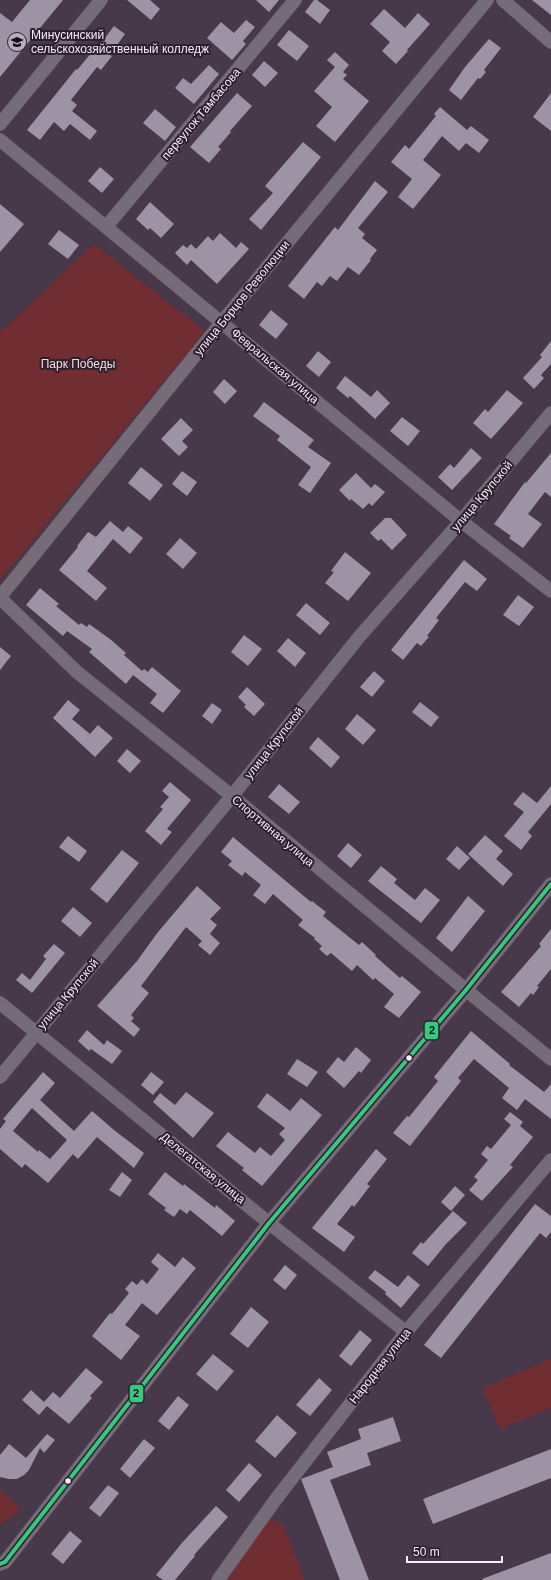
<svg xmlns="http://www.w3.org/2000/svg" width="551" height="1580" viewBox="0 0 551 1580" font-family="Helvetica,sans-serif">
<rect width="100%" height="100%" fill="#47384a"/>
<path fill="#712e32" d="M94,244L205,331L0,580V332Z
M551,1359V1408L500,1429L483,1388Z
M0,1490L21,1509L0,1525Z
M267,1519L282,1523L305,1580H227Z"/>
<path fill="#9d93a4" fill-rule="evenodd" d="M30,0H63L0,77V13L12,22Z
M127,0H150L160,9L151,20Z
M256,0H279L269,12Z
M314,0H317L330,10L320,24L305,12Z
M532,0H551V15Z
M384,9L405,28L418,13L430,24L407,50L408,51L396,64L382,51L390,42L370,24Z
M246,20L255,27L243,41L246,44L232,60L207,38L221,22L234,33Z
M114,26L125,34L110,55L112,56L101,70L97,67L71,100L77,105L72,111L97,131L90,140L70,124L64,131L54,122L40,140L27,130L76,69L77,70L98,45L99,46Z
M289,30L309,46L297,61L277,45Z
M489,39L501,48L484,70L486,72L480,79L478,78L461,100L449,90L465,67Z
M335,52L349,65L343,72L347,75L343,79L369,101L335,142L316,126L332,107L314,91L335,67L327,60Z
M264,61L278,73L265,87L252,75Z
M209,65L219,74L194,104L175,88L183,78L191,84Z
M237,93L252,106L230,131L231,132L218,147L221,149L209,163L190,147Z
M551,93V131L533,117Z
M440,107L467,130L471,126L489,140L479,153L466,143L459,151L442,136L423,160L441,175L413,209L398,197L412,179L391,162L405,145L409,149L436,116L434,114Z
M155,109L176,127L165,141L143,123Z
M303,142L321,157L261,230L249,219L273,193L265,186Z
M100,167L114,179L102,193L88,181Z
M375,181L388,192L358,228L365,234L362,238L377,250L370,259L371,260L359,275L348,267L337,281L330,276L322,286L317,282L304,299L288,286L335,227L338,230Z
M150,202L174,224L161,238L150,228L148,230L136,219Z
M0,204L24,224L0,252Z
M59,230L79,245L68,259L48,244Z
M220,233L236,248L241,242L249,249L217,284L191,260L187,265L175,253L183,245L187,248L191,244L196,249L208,236L213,241Z
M271,310L288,324L276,339L259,325Z
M551,341V364L541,375L544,378L534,389L523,378L542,357L540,355Z
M318,351L331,362L319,377L306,366Z
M345,376L371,397L377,390L390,403L375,419L350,396L348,398L336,388Z
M224,379L237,391L225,404L213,392Z
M507,390L523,403L491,439L473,423L485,409L488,412Z
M264,402L314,440L308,447L331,463L310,493L298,485L311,467L277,440L280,436L253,416Z
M402,417L420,431L408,446L390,431Z
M181,418L193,430L182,441L188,447L179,456L161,439Z
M471,448L482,458L452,490L438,477L450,464L454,468Z
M551,453V497L545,492L528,514L542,524L523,548L509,538L511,536L494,524L525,482L526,483Z
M141,467L163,485L150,501L128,483Z
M182,471L197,482L187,496L172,484Z
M356,473L371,488L375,484L385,492L372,506L369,503L363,509L351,499L350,501L339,490Z
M385,518H391L407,535L392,550L381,539L378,541L370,533Z
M110,521L123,532L128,526L143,538L130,554L113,539L87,571L107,588L96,601L59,570L78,547L77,546L88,532L96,537Z
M180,538L197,553L183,569L166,554Z
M345,552L371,573L348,601L325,583L334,572L331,571Z
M464,560L487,579L477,591L465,582L436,618L439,620L427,636L429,637L421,646L417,643L403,660L391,650Z
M40,588L59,604L56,606L79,625L81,623L87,627L89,624L110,639L126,653L124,655L142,671L144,669L148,672L152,667L181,691L163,713L150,703L157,694L133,675L126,684L89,652L92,649L67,631L63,636L26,605Z
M518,595L534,607L519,626L503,615Z
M306,603L330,623L320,635L296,615Z
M244,635L262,649L248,666L231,652Z
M288,638L306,653L295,667L277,651Z
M0,647L11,656L0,670Z
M374,671L385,681L372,697L360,687Z
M247,687L265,704L254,716L244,707L246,705L238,697Z
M68,700L80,710L72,719L90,734L98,725L113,738L95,757L53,718Z
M420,702L439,717L431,727L412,712Z
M212,703L222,710L212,724L202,716Z
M357,714L376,730L363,745L345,729Z
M318,737L340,757L331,768L309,748Z
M127,749L141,761L130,773L117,761Z
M170,782L191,800L167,829L172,832L161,845L145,831L163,809L160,807L169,797L162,791Z
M279,784L300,802L289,814L268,797Z
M551,786V804L528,832L532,836L521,850L504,836L524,812L513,804L523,792L537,803Z
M485,835L503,851L496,859L513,874L503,886L468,854Z
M68,836L87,851L79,862L59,847Z
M233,837L311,902L312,901L326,912L323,916L359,945L362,942L376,955L375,956L400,978L402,976L421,992L399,1018L384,1007L394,994L375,978L373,980L357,965L352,971L331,953L327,956L319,949L322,946L314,939L315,938L298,925L303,920L273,894L265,904L253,895L261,885L245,872L242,876L228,865L232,861L221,852Z
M348,843L362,855L351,868L337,856Z
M457,846L470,858L459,870L446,859Z
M122,850L139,863L107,903L90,889Z
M381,866L397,879L394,883L415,900L425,888L440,900L421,923L368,881Z
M197,886L221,908L210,919L217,925L210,934L220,943L210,955L198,945L202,941L186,927L141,986L149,993L131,1015L134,1018L131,1021L140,1029L134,1037L97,1006L137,961L158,932Z
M468,896L485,911L452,952L436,938Z
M73,907L92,923L80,937L61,921Z
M551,929V969L537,986L539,987L533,995L531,993L519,1007L501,992L541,946L539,944Z
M54,944L65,953L32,993L16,980L22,973L30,980L46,959L43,956Z
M87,1030L104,1045L107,1040L122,1051L112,1064L91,1049L89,1051L78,1041Z
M471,1031L510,1064L509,1065L544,1092L551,1084V1119L525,1099L517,1110L502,1098L509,1088L474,1059L458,1078L461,1081L410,1146L393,1133L407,1116L409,1117L438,1081L434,1077Z
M356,1047L371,1060L361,1073L359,1071L344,1088L326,1072L338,1057L344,1062Z
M297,1059L318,1072L307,1087L287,1074Z
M43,1072L55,1083L40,1100L74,1131L92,1111L114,1130L144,1153L134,1168L97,1137L78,1159L73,1154L48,1183L25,1164L22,1168L0,1149V1129L6,1121L3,1119ZM32,1108L67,1140L50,1159L39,1150L38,1152L13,1131Z
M151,1072L164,1082L153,1095L141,1085Z
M186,1092L214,1113L193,1138L153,1102L160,1093L175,1105Z
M267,1093L290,1111L301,1098L322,1115L262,1186L242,1170L244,1168L216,1146L228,1132L255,1153L260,1147L271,1156L285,1140L279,1134L285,1128L257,1107Z
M510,1112L523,1122L520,1126L533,1137L510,1165L513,1167L482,1201L469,1190L478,1180L474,1177L488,1160L481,1154L487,1146L491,1149L511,1125L504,1119Z
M376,1149L387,1159L367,1184L370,1186L354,1207L352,1205L337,1224L355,1237L344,1252L312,1228Z
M122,1172L132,1180L120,1197L109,1190Z
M165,1172L183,1186L184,1184L215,1208L216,1205L235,1221L222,1236L190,1210L187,1214L180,1209L174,1217L164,1210L166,1208L148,1194Z
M455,1186L465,1195L451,1211L441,1202Z
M535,1204L551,1216V1232L546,1238L540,1233L441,1358L424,1345Z
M453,1211L467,1223L446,1244L428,1266L412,1253L421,1242L423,1244Z
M158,1253L175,1267L183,1257L196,1268L157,1315L142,1303L125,1325L140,1336L121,1360L92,1336L110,1313L112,1314L129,1293L125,1289L132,1281L137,1285L142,1279L147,1284L159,1269L151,1262Z
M285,1265L297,1275L285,1290L273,1280Z
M375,1270L398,1287L408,1275L420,1285L401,1308L385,1294L386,1292L368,1278Z
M251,1307L269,1322L248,1348L230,1334Z
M360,1330L372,1340L351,1366L339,1356Z
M213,1354L234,1371L217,1391L196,1374Z
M86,1368L103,1382L90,1396L92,1398L69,1424L47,1406L39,1415L22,1400L31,1390L44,1402L53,1392L60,1398Z
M319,1378L332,1390L310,1416L296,1405Z
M178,1396L189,1405L169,1430L158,1421Z
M277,1415L297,1433L275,1458L255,1441Z
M393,1417L401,1441L367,1453L371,1465L330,1480L369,1580H340L301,1479L333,1467L327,1452L361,1439L358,1429Z
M47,1434L55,1440L44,1453L40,1448L29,1470L24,1475L17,1479H9L0,1477V1455L9,1444L26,1458Z
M144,1439L155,1448L130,1478L120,1469Z
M551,1449V1478L433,1524L423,1499Z
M249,1463L262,1475L239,1502L226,1490Z
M108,1485L119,1493L100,1517L89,1508Z
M216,1506L228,1517L194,1555L195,1556L175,1580H163L156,1575L181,1544Z
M70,1531L82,1541L63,1564L51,1554Z
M551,1553V1580H483L482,1579Z"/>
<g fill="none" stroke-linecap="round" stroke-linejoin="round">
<g stroke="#635665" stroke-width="14">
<path id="minor" d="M503,0L551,42
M0,124L101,0
M0,140L106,227L461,521L551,591
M106,227L295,0
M0,597L222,322L487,0
M0,598L77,672L232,796L466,990L551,1059
M0,1003L269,1223L406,1332
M0,1077L232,796L359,637L461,521L551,413
M0,1564L5,1562L269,1223L466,990L551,884
M218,1580L276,1499L406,1332L551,1160"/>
</g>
<use href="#minor" stroke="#766b78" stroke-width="13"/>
<g stroke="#2b1f2d" stroke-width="7">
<path id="bus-1" d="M0,1564L5,1562L269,1223L466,990L551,884"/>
</g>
<use href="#bus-1" stroke="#33ca7d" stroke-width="4"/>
</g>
<defs>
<g id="university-disc" transform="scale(1)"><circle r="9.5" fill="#bcacbf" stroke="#2b1f2d"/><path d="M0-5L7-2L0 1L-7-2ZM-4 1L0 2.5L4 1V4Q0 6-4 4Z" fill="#111"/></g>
</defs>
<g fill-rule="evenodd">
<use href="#university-disc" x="17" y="42"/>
</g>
<g fill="#fbeafe" stroke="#2b1f2d" stroke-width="1.5">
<circle cx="409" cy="1058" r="3.5"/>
<circle cx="68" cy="1481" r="3.5"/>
</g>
<g text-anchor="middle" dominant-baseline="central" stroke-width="4" stroke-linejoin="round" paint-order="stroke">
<g font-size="12" fill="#fbeafe" stroke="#2b1f2d" text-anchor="start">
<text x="31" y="35">Минусинский<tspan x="31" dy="14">сельскохозяйственный колледж</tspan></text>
</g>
<g font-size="12" fill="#fbeafe" stroke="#2b1f2d">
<text transform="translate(201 114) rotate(-50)">переулок Тамбасова</text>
<text transform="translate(242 298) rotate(-51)">улица Борцов Революции</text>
<text transform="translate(275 366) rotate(40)">Февральская улица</text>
<text transform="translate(482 496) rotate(-50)">улица Крупской</text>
<text transform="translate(274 743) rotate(-52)">улица Крупской</text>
<text transform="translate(273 831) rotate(40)">Спортивная улица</text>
<text transform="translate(68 994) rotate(-50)">улица Крупской</text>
<text transform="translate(203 1168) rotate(39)">Делегатская улица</text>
<text transform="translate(380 1366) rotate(-52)">Народная улица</text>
</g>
<g font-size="12" fill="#f7dddc" stroke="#2b1f2d">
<text x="78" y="364">Парк Победы</text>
</g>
</g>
<g stroke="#2b1f2d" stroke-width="1.5">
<rect x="424" y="1021" width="15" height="19" rx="4" fill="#33ca7d"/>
<rect x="129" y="1384" width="15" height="19" rx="4" fill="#33ca7d"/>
</g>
<g font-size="11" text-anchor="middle" font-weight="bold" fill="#111">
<text x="432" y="1034">2</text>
<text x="136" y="1397">2</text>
</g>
<path d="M407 1556v6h95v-6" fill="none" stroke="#fbeafe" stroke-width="2"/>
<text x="413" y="1556" font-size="12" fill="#fbeafe" stroke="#2b1f2d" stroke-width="3" paint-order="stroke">50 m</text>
</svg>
